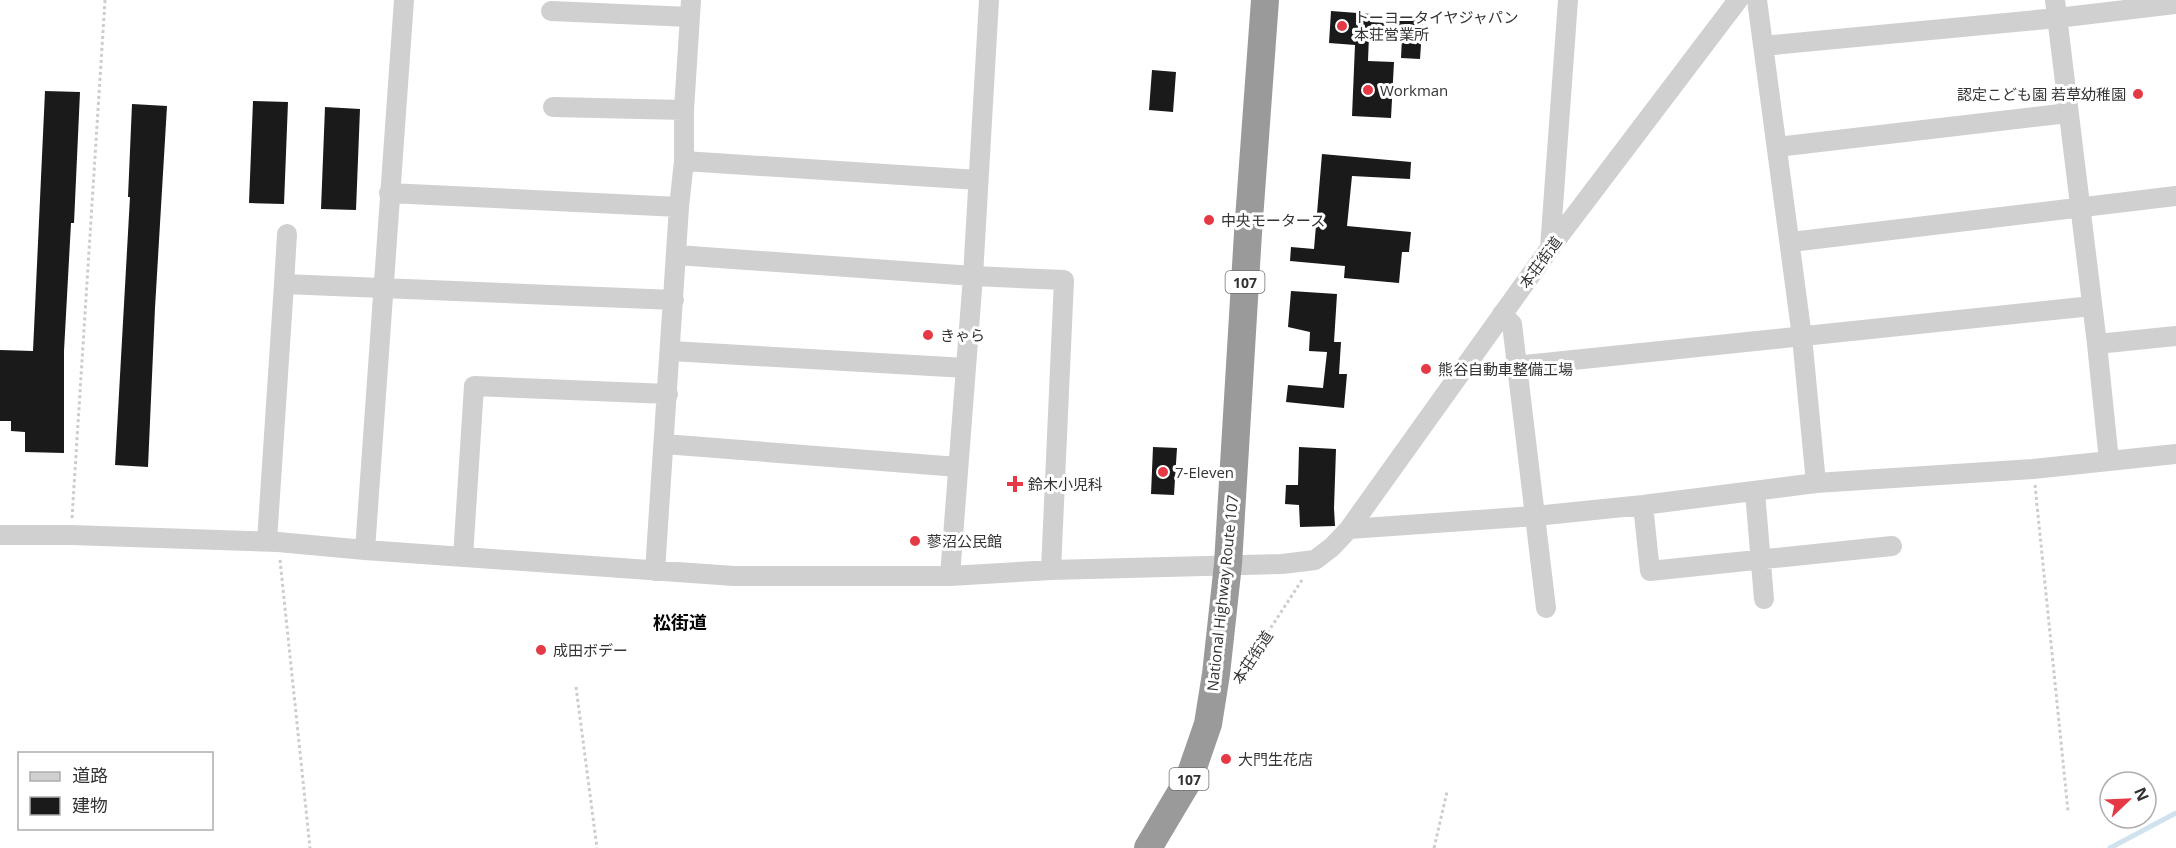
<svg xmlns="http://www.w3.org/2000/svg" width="2176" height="848" viewBox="0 0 2176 848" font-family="'Open Sans','Noto Sans JP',sans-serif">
<rect width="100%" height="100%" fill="#fff"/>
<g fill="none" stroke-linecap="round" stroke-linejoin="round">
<path stroke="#cfe2ee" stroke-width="5" d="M2110,848L2176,813"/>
</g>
<path fill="#1a1a1a" d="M1331,11L1371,14L1370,22L1399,24V14L1423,16L1420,59L1401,58L1402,37L1369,35L1368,61L1394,62L1391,118L1352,116L1355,45L1329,43Z
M1152,70L1176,72L1173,112L1149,110Z
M45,91L80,92L74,223H71L64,351V453L25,452V432L11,431V421H0V350L33,351Z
M253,101L288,102L284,204L249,203Z
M132,104L167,106L155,308L148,467L115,465L130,197H128Z
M325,107L360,109L356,210L321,209Z
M1322,154L1411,162L1410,179L1352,176L1347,226L1411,232L1409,252H1402L1399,283L1344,278L1345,266L1290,261L1291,247L1314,249Z
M1291,291L1337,294L1334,342H1341L1339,374H1347L1344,408L1286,402L1288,385L1323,388L1327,352L1309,351L1310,332L1288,327Z
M1153,447L1177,448L1174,495L1151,494Z
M1299,447L1336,449L1334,508L1335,526L1300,527L1299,505L1285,504L1286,485H1298Z"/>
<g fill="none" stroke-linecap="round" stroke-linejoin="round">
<path stroke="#cdcdcd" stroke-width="3" stroke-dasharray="3 3" stroke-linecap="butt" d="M2035,485L2068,811
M72,518L105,0
M280,560L310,848
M1238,678L1302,580
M576,687L597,848
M1434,848L1447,792"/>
<path stroke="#d0d0d0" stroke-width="20" d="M1757,0L1802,337L1816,483
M2055,0L2097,344L2109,461
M551,11L690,17
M1763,46L2057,18L2176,4
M553,107L684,110
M1777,147L2068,113
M684,161L978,180
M389,193L679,207
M1791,242L2176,196
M1550,248L1568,0
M677,255L973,276L1064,280L1051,570
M284,284L287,234
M1502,314L1512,324L1546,608
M2097,344L2176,336
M671,351L966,368
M1516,366L2092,306
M664,444L958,467
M1755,492L1764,599
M1643,505L1650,571L1892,546
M1349,529L1535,516L1643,505L1816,483L2033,469L2176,454
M0,535H71L278,542L365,550L734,576H950L1051,570L1282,564L1315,560L1332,547L1349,529L1550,248L1738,0
M267,541L284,284L674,300
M365,550L404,0
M463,557L474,386L668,394
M655,571L679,207L684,161V110L691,0
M950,576L973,276L989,0"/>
<path stroke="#9a9a9a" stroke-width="28" d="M1148,848L1189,779L1208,724L1216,674L1228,564L1248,233L1265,0"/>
</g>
<g fill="#e63946" stroke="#fff" stroke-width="2">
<circle cx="1342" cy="26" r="6"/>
<circle cx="1368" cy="90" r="6"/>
<circle cx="2138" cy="94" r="6"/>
<circle cx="1209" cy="220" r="6"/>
<circle cx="928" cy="335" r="6"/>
<circle cx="1426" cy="369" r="6"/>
<circle cx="1163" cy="472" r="6"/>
<path d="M1012 475h6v6h6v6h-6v6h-6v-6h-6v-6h6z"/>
<circle cx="915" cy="541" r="6"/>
<circle cx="541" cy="650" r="6"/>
<circle cx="1226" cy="759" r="6"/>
</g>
<g text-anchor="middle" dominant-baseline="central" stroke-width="6" stroke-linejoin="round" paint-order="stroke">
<g fill="#fff" stroke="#707070" stroke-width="1.5">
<rect x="1225.5" y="271" width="39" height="22" rx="4.5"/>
<rect x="1169.5" y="768" width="39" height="22" rx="4.5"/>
</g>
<g font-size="14" font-weight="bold" fill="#333">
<text x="1245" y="282">107</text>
<text x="1189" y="779">107</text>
</g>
<g font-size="15" fill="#333" stroke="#fff" text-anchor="start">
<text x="1354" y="17">トーヨータイヤジャパン<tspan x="1354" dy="17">本荘営業所</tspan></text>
<text x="1380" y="90">Workman</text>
<text x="2126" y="94" text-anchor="end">認定こども園 若草幼稚園</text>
<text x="1221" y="220">中央モータース</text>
<text x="940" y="335">きゃら</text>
<text x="1438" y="369">熊谷自動車整備工場</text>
<text x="1175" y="472">7-Eleven</text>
<text x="1028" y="484">鈴木小児科</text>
<text x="927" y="541">蓼沼公民館</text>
<text x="553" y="650">成田ボデー</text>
<text x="1238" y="759">大門生花店</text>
</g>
<g font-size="15" fill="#333" stroke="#fff">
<text transform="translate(1540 262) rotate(-54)">本荘街道</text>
<text transform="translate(1222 593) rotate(-84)">National Highway Route 107</text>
<text transform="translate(1252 657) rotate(-57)">本荘街道</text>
</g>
<g font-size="18" font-weight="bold" fill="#000" stroke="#fff">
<text x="680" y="622">松街道</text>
</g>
</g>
<rect x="18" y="752" width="195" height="78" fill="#ffffff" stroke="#adadad" stroke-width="1.5"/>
<rect x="30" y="772" width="30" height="9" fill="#d0d0d0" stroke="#adadad" stroke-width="1.5"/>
<text x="72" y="782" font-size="18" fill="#333333">道路</text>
<rect x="30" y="797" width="30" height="18" fill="#1a1a1a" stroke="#adadad" stroke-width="1.5"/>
<text x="72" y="812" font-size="18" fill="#333333">建物</text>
<g transform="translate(2128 800) rotate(67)"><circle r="28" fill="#ffffff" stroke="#adadad" stroke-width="1.5"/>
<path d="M0-4.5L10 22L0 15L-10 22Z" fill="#e63946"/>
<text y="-9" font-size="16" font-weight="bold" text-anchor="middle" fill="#333333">N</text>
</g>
</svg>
